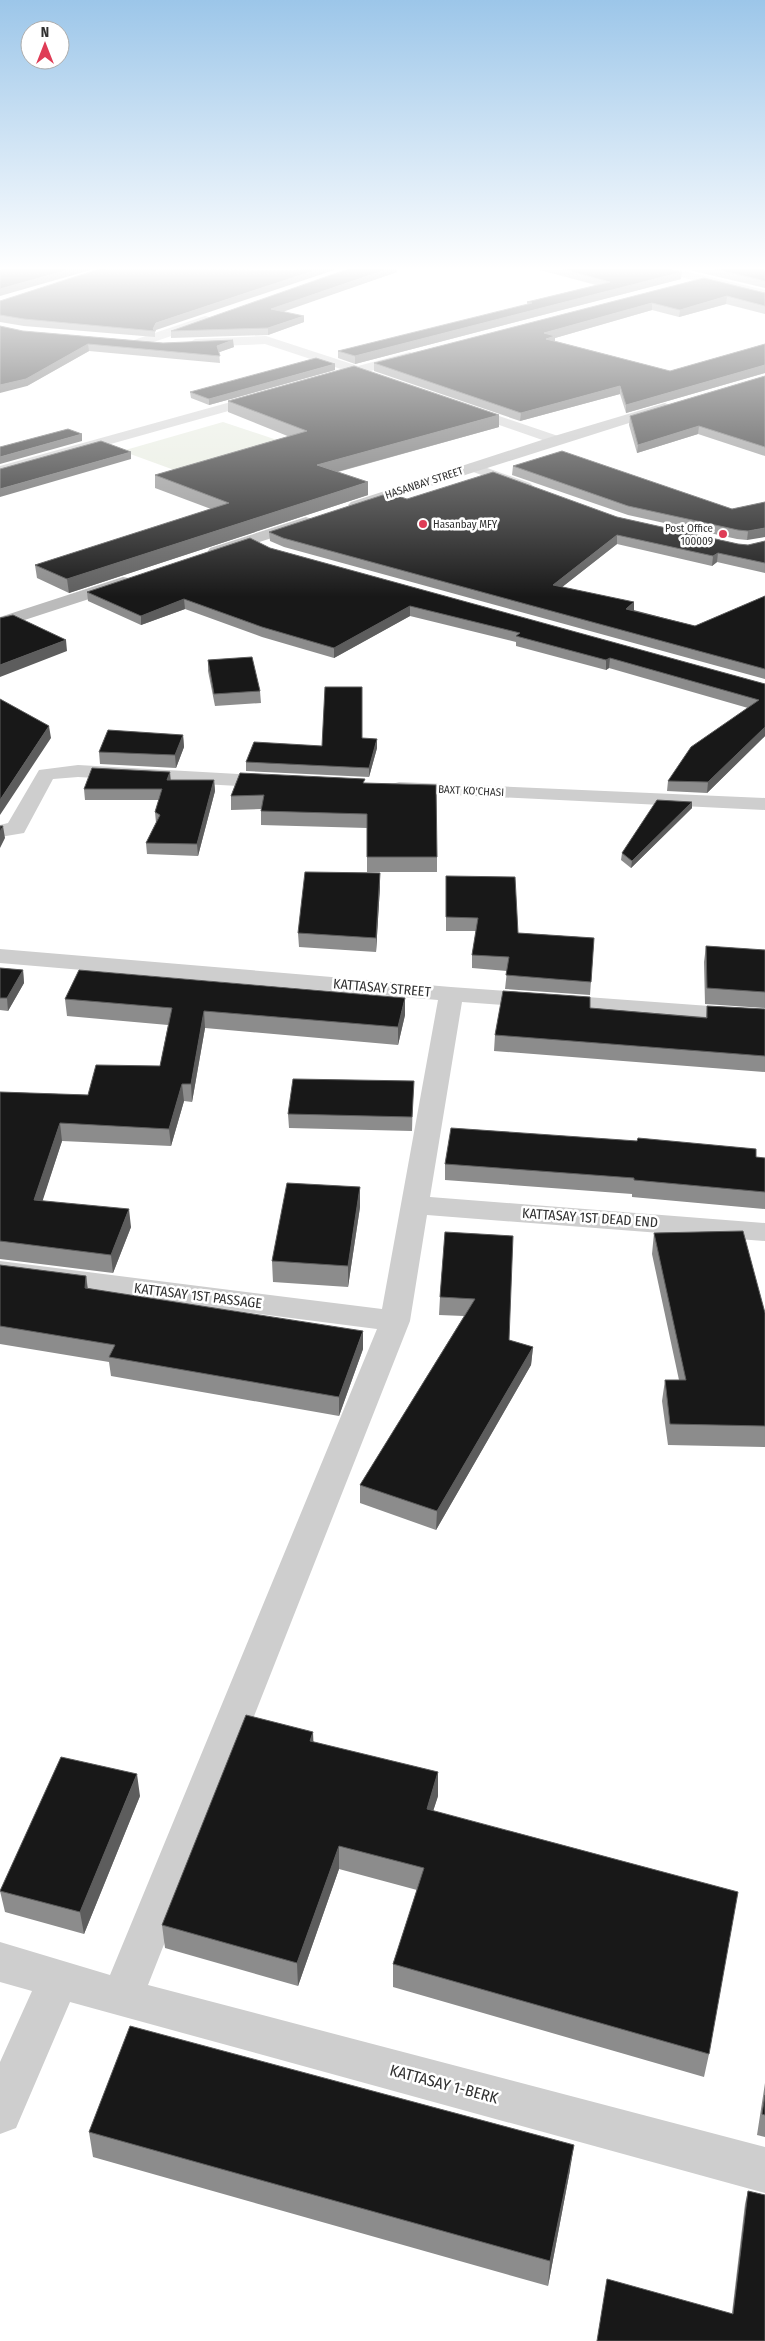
<svg xmlns="http://www.w3.org/2000/svg" width="765" height="2341" viewBox="0 0 765 2341" font-family="'Fira Sans Condensed',sans-serif">
<rect width="100%" height="100%" fill="#fff"/>
<path fill="#e5eadd" d="M223,422L277,440L177,471L122,451Z"/>
<g fill="none" stroke-linecap="round" stroke-linejoin="round">
<path fill="#cecece" fill-rule="evenodd" d="M656,269H676L765,290V298L657,271Z
M205,316L209,317L211,320L209,323L142,346L138,347L132,343L134,340Z
M266,336L358,366L410,352L416,356L415,359L326,383L319,379L321,376L344,370L265,344L195,347L189,343L195,339Z
M263,393L270,397L268,400L0,475V466Z
M464,404L561,437L563,440L561,443H551L459,411L457,408L459,405Z
M473,463L530,483L533,486L525,491L468,470L466,467L468,464Z
M78,765L273,776L280,778L283,782L280,786L273,788L78,777L53,779L24,833L0,837V825L8,823L39,770Z
M399,782L765,798V810L392,792L389,788L392,784Z
M0,949L451,987L765,1010V1024L462,1002L430,1197L765,1223V1241L427,1215L410,1321L148,1985L765,2147V2193L70,2002L16,2128L0,2134V2062L32,1991L0,1982V1942L110,1975L377,1329L0,1281V1261L382,1309L438,1000L0,963Z"/>
<path fill="#bbb" fill-rule="evenodd" d="M665,403L672,407L670,410L361,508H351L348,505L351,502L551,437Z
M306,517L312,519L314,522L312,525L216,556L210,554L208,551L210,548Z
M123,577L129,578L131,582L129,586L0,628V617Z"/>
</g>
<path fill="#8c8c8c" d="M536,269H671L681,279L355,364L338,358V351L527,305V302L596,285Z
M685,269H765V288Z
M397,272L283,311L304,322L268,335L171,338V331Z
M704,278L765,293V314L726,304L679,317L652,310L555,338V341L670,371L765,344V373L626,413L620,394L520,421L374,371V363Z
M0,301L156,330L155,332V337L24,326L0,322Z
M23,331L163,343L234,347L219,352L220,363L89,351L27,386Z
M335,370L209,405L191,398L190,392Z
M765,376V456L698,434L637,453L629,425L630,416Z
M228,401L499,427L338,472L368,495L69,593L37,578L35,565L211,509L155,488V475L290,437L228,412Z
M513,466L732,509L765,502L747,540L737,539L628,515L512,475Z
M407,499L617,517L738,544L748,545L765,541V573L717,562L712,566L617,544L562,587L634,610L695,626L765,596V679L284,547L270,541L269,532Z
M270,548L765,684V736L707,793L667,791L668,781L748,708L609,668L606,670L516,646V642L410,616L334,658L262,637L185,609L141,625L88,601L87,592Z
M208,660L260,691L261,703L215,706L208,671Z
M183,735L184,747L176,768L100,764L99,752Z
M362,738L377,748L369,777L246,771V762L322,746Z
M170,772V780H214L215,791L198,856L147,854L146,843L156,823L155,812L159,800H85L84,789Z
M365,783L437,857V872H367V828L261,825V809L231,810V796Z
M692,802V808L631,868L621,860L622,853Z
M446,876L518,933L594,938L590,995L505,989L507,971L472,968V955L476,931H446Z
M380,886L376,952L299,947L298,933Z
M706,946L765,950V1008L705,1004L704,962Z
M0,968L23,970L24,983L8,1011L0,1010Z
M65,999L405,1015L398,1045L205,1028L192,1102L184,1101L171,1146L62,1141L42,1201L131,1227L113,1273L0,1259V1092L88,1095L160,1066L168,1025L67,1016Z
M707,1006L765,1009V1072L494,1051L495,1035L590,1008L706,1017Z
M413,1095L412,1131L289,1128L288,1114Z
M756,1157L765,1158V1209L632,1197V1194L445,1180V1164Z
M360,1187V1207L348,1287L273,1282L272,1261Z
M445,1232L509,1340L533,1347L531,1365L436,1530L360,1503V1485L464,1316L439,1315L440,1297Z
M654,1233L765,1313V1447L668,1445L662,1401L665,1380H679L652,1254Z
M0,1265L86,1276L88,1288L363,1349L339,1416L111,1376L109,1362L0,1344Z
M313,1732V1742L438,1772V1796L433,1811L709,2054L704,2077L393,1987V1964L417,1890L339,1869L298,1986L165,1948L162,1925Z
M140,1796L84,1934L5,1912L0,1891Z
M765,2083V2137L757,2135Z
M89,2132L570,2170L548,2286L93,2157Z
M748,2191L765,2341L732,2313L745,2204Z"/>
<path fill="#5d5d5d" d="M71,269H94L0,296V289Z
M319,269H337L156,330L155,332V331L153,329L156,323Z
M388,269H397V272L271,316V309Z
M682,272L681,279L355,364V356Z
M727,296L726,304L679,317L680,310Z
M652,303V310L555,338V344L546,340L544,333Z
M304,316V322L268,335V328Z
M233,340L234,347L217,353V346Z
M88,344L89,351L27,386L0,393V385Z
M335,364V370L209,405V399Z
M765,365V373L626,413V405Z
M620,386V394L520,421L521,413Z
M499,415V427L318,477L317,465Z
M699,426L698,434L637,453L638,445Z
M82,434V441L0,464V457Z
M131,452V459L0,497V489Z
M368,482V495L69,593L67,579Z
M765,528V537L747,540L748,531Z
M617,535V544L552,595L553,585Z
M718,553L717,562L712,566L713,556Z
M184,599L185,609L141,625V616Z
M634,602V612L626,609Z
M410,606V616L334,658V648Z
M66,640L67,651L0,677V665Z
M610,658L609,668L606,670V660Z
M49,726L51,738L0,815V800Z
M765,727V736L707,793L708,782Z
M183,735L184,747L176,768L175,755Z
M377,739V748L369,777V768Z
M170,772L171,783L167,780Z
M214,780L215,791L198,856L197,844Z
M692,802V808L631,868L632,861Z
M3,826L5,838L0,848V832Z
M380,873V886L376,952V938Z
M23,970L24,983L8,1011L7,998Z
M405,998V1015L398,1045V1027Z
M204,1011L205,1028L192,1102L191,1084Z
M182,1084L184,1101L171,1146L169,1129Z
M60,1123L62,1141L37,1218L34,1200Z
M360,1187V1207L348,1287V1266Z
M129,1209L131,1227L113,1273L111,1255Z
M86,1276L88,1294L85,1288Z
M363,1331V1349L339,1416V1397Z
M533,1347L531,1365L436,1530L437,1511Z
M313,1732L314,1755L310,1741Z
M438,1772V1796L426,1833L427,1809Z
M137,1774L140,1796L84,1934L80,1912Z
M339,1846V1869L298,1986L297,1963Z
M574,2145L570,2170L548,2286L550,2261Z"/>
<path fill="#181818" stroke="#5d5d5d" d="M0,269H71L0,289Z
M99,269L288,270L319,269L156,323L153,329L155,331L24,319L0,315V301Z
M348,269H388L271,309L304,316L268,328L171,331Z
M562,269H671L682,272L355,356L338,351L532,303L527,302L610,282Z
M715,269H765V281Z
M704,278L765,293V306L727,296L680,310L652,303L544,333L555,336L546,339L670,371L765,344V365L626,405L620,386L521,413L374,363Z
M0,326L23,331L163,343L233,340L217,346L220,356L88,344L26,379L0,385Z
M316,358L335,364L209,399L190,392Z
M354,366L499,415L317,465L368,482L67,579L35,565L229,503L155,475L307,431L228,401Z
M765,376V447L699,426L638,445L630,416Z
M68,429L82,434L0,457V447Z
M101,441L131,452L0,489V469Z
M562,451L732,509L765,502V528L748,531L738,530L628,506L513,466Z
M493,472L617,517L738,544L748,545L765,541V563L718,553L713,556L617,535L553,585L634,602L626,609L695,626L765,596V669L283,538L269,532L389,493L407,499Z
M250,538L270,548L765,684V727L708,782L668,781L691,747L759,700L610,658L606,660L516,636L520,633L410,606L334,648L262,627L184,599L141,616L87,592Z
M13,615L66,640L0,665V618Z
M252,657L260,691L214,694L208,660Z
M325,687H362V738L377,739L369,768L246,762L254,742L322,746Z
M0,699L49,726L0,800Z
M108,730L183,735L175,755L99,752Z
M92,768L170,772L167,780H214L197,844L146,843L160,815L155,812L162,789H84Z
M240,773L365,779L363,783L436,785L437,857H367V814L261,811L264,795L231,796Z
M657,800L692,802L632,861L622,853Z
M0,826H3L0,832Z
M305,872L380,873L376,938L298,933Z
M446,876L515,877L518,933L594,938L591,982L506,975L509,957L472,955L478,918L446,917Z
M706,946L765,950V992L707,988Z
M0,968L23,970L7,998H0Z
M79,970L405,998L398,1027L204,1011L191,1084H182L169,1129L60,1123L34,1200L129,1209L111,1255L0,1241V1092L88,1095L96,1065L160,1066L172,1008L65,999Z
M503,991L590,997V1008L707,1018V1006L765,1009V1056L495,1035Z
M293,1079L414,1081L412,1117L288,1114Z
M451,1128L637,1141L638,1138L756,1149V1157L765,1158V1192L634,1180V1178L445,1164Z
M287,1183L360,1187L348,1266L272,1261Z
M743,1231L765,1313V1426L670,1424L665,1380H686L654,1233Z
M445,1232L513,1236L509,1340L533,1347L437,1511L360,1485L475,1299L440,1297Z
M0,1265L86,1276L85,1288L363,1331L339,1397L109,1357L115,1345L0,1326Z
M246,1715L313,1732L310,1741L438,1772L427,1809L738,1892L709,2054L393,1964L424,1868L339,1846L297,1963L162,1925Z
M61,1757L137,1774L80,1912L0,1891Z
M130,2026L574,2145L550,2261L89,2132Z
M765,2095V2115L762,2114Z
M748,2191L765,2195V2341H597L607,2279L733,2314Z"/>
<linearGradient id="sky" x2="0" y2="1"><stop stop-color="#9cc6e9"/><stop offset="0.45" stop-color="#fff"/><stop offset="1" stop-color="#fff" stop-opacity="0"/></linearGradient>
<rect width="765" height="597" fill="url(#sky)"/>
<g fill="#df3c56" stroke="#fff" stroke-width="2">
<circle cx="423" cy="524" r="5"/>
<circle cx="723" cy="534" r="5"/>
</g>
<g text-anchor="middle" dominant-baseline="central" stroke-width="5" stroke-linejoin="round" paint-order="stroke">
<g font-size="11" fill="#313131" stroke="#fff">
<text transform="translate(424 483) rotate(-18)">HASANBAY STREET</text>
<text transform="translate(471 791) rotate(3)">BAXT KO'CHASI</text>
</g>
<g font-size="11" fill="#313131" stroke="#fff" text-anchor="start">
<text x="433" y="524">Hasanbay MFY</text>
<text x="713" y="528" text-anchor="end">Post Office<tspan x="713" dy="13">100009</tspan></text>
</g>
<g font-size="14" fill="#313131" stroke="#fff">
<text transform="translate(382 988) rotate(5)">KATTASAY STREET</text>
<text transform="translate(590 1218) rotate(4)">KATTASAY 1ST DEAD END</text>
<text transform="translate(198 1296) rotate(7)">KATTASAY 1ST PASSAGE</text>
</g>
<g font-size="16" fill="#313131" stroke="#fff">
<text transform="translate(444 2084) rotate(15)">KATTASAY 1-BERK</text>
</g>
</g>
<g transform="translate(45 45)"><circle r="24" fill="#ffffff" stroke="#adadad"/>
<path d="M0-4L9 19L0 12L-9 19Z" fill="#df3c56"/>
<text y="-8" font-size="14" font-weight="bold" text-anchor="middle" fill="#313131">N</text>
</g>
</svg>
